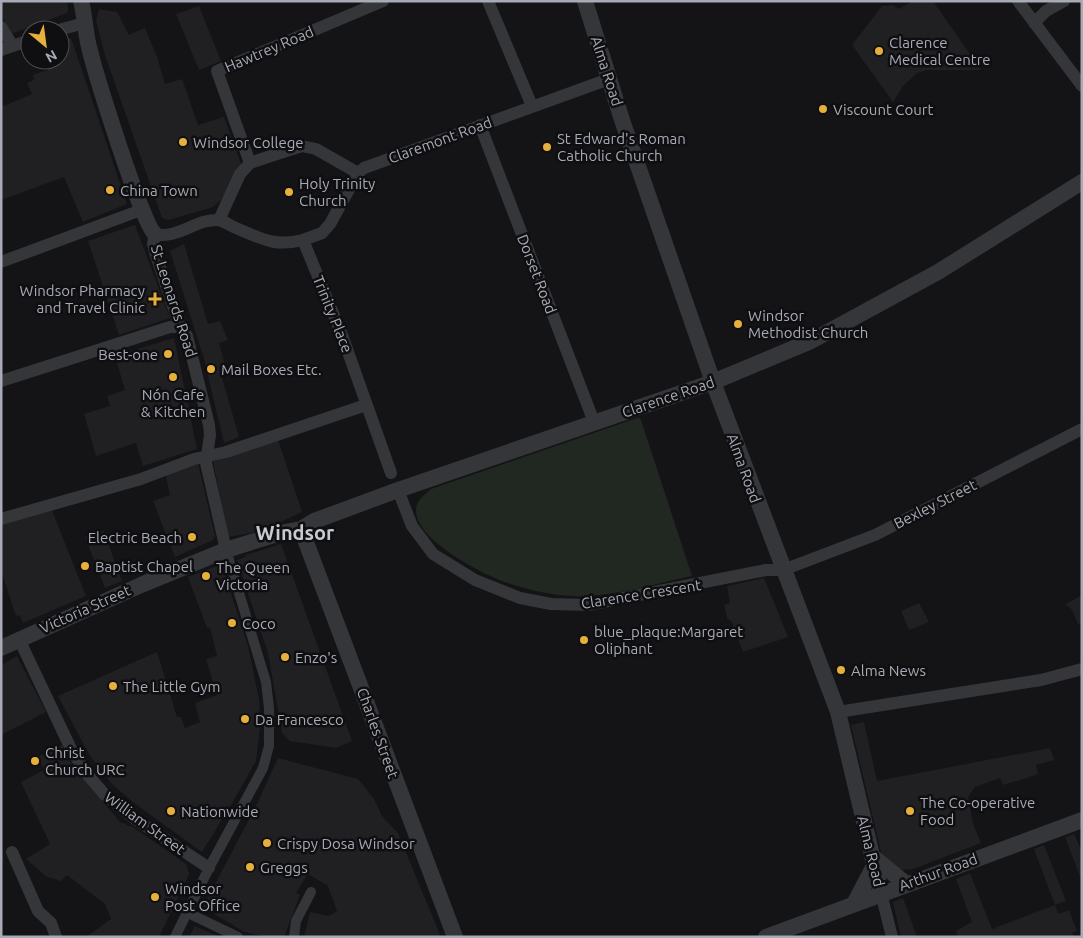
<svg xmlns="http://www.w3.org/2000/svg" width="1083" height="938" viewBox="0 0 1083 938" font-family="Ubuntu,sans-serif">
<rect width="100%" height="100%" fill="#141416"/>
<path fill="#202023" d="M1,1H67L68,9L67,13L11,34L1,15Z
M913,1H933L981,70H927L917,73L903,86L893,102L852,45L882,6L893,5L899,9Z
M199,6L221,61L199,70L176,14Z
M99,9L117,12L129,35L145,28L157,57L165,84L182,79L198,125L224,117L241,164L222,199L213,207L169,220L162,218L105,55L96,21Z
M71,38L127,204L83,222L64,177L1,200V107L32,94L27,83L34,80L33,75L48,70L45,60H60V42Z
M135,225L170,318L119,335L88,241Z
M184,244L208,324L220,321L228,340L219,343L225,365L219,367L239,437L224,443L204,359L170,251Z
M174,338L197,449L143,466L136,443L96,456L84,414L110,406L107,396L125,390L115,356Z
M278,440L302,512L261,531L228,537L213,461Z
M198,463L215,536L213,540L175,557L153,501L170,495L165,472Z
M51,508L86,596L23,623L20,615L16,616L1,570V524Z
M103,530L122,581L105,588L85,537Z
M281,544L352,741L336,748L290,741L282,733L268,653L237,560L246,557V555Z
M219,565L222,566L248,646L259,699L260,728L256,761L234,800L202,852L134,803L112,784L90,756L58,696L157,652L177,717H181L185,728L200,722L195,703L217,695L206,659L217,656L210,627L207,628L188,577Z
M764,578L788,637L743,652L732,622L727,618L724,605L730,603L727,586Z
M1082,595V622L1078,624L1072,610L1066,604Z
M919,603L929,622L909,630L901,611Z
M17,656L46,712L1,735V665Z
M864,722L877,781L1050,748L1054,760L1036,765L1038,774L1030,777L1003,785L1000,778L975,787L968,797L973,824L981,843L913,869L901,870L882,856L851,725Z
M62,745L72,765L121,823H124L129,827L130,825L186,864L189,874L159,937H86L111,919L105,904L67,875L61,881L47,877L26,859L50,844L21,782L44,770L38,757Z
M278,758L358,779L374,799L382,816L398,833L441,937H304L310,912L329,916L337,911L328,886L308,874L296,893L300,895L284,937H267L244,932L203,907L256,806Z
M1074,834L1082,852V882L1065,837Z
M1044,845L1066,901L1055,905L1058,914L1069,910L1077,931L1072,933L1074,937H958L956,931L972,922L956,879L970,873L992,929L1055,905L1034,849Z
M903,898L917,937H901L893,902Z
M195,926L213,934L219,937H189Z"/>
<path fill="#202821" d="M640,417L692,576C653,584 611,598 572,596C550,595 529,590 508,583C484,575 415,540 416,510C416,501 424,495 431,489Z"/>
<g fill="none" stroke-linecap="round" stroke-linejoin="round">
<path stroke="#35363a" stroke-width="10" d="M186,912L238,937
M175,937L209,868L263,768L269,746V708L266,682L226,550
M294,937L296,921L311,892"/>
<path stroke="#35363a" stroke-width="12" d="M488,1L532,106
M1018,1L1082,86
M1034,23L1046,11L1064,1
M1,27L12,45
M59,30L84,23
M1,50L30,40
M480,125L594,422
M250,163L217,71L383,1
M219,220L240,174L250,163L277,154L302,146L316,149L358,173
M303,240L322,233L330,224L358,173L364,168L609,79
M1,262L141,210
M1,381L170,327H180
M398,490L412,526L433,554L475,580L520,598L551,604L588,605L766,570H783L875,535L1082,429
M1,519L141,479L194,459L226,452L366,405
M226,550L206,463L210,435L209,425L187,336L180,327L155,252L153,244L155,234C177,240 197,218 219,220C224,221 231,226 236,228C262,239 275,247 303,240L342,335L391,473
M19,639L72,751L87,774L105,795L135,819L209,868
M838,712L1041,680L1082,669
M12,852L38,911L51,923L56,937
M881,893L892,937"/>
<path stroke="#35363a" stroke-width="16" d="M81,1C85,16 85,31 89,47C95,72 142,225 155,234
M585,1L622,120L713,382L838,712L881,893
M301,529L455,937
M1,648L141,585L226,550L280,533L301,529L314,521L398,490L713,382L811,341L938,272L1082,182
M872,856L906,884
M854,904L874,866
M766,937L1082,820"/>
</g>
<g fill="#e7b03b" stroke="#0f0f11" stroke-width="2">
<circle cx="879" cy="51" r="5"/>
<circle cx="823" cy="109" r="5"/>
<circle cx="183" cy="142" r="5"/>
<circle cx="547" cy="147" r="5"/>
<circle cx="110" cy="190" r="5"/>
<circle cx="289" cy="192" r="5"/>
<path d="M152.5 291.5h5v5h5v5h-5v5h-5v-5h-5v-5h5z"/>
<circle cx="738" cy="324" r="5"/>
<circle cx="168" cy="354" r="5"/>
<circle cx="211" cy="369" r="5"/>
<circle cx="173" cy="377" r="5"/>
<circle cx="192" cy="537" r="5"/>
<circle cx="85" cy="566" r="5"/>
<circle cx="206" cy="576" r="5"/>
<circle cx="232" cy="623" r="5"/>
<circle cx="584" cy="640" r="5"/>
<circle cx="285" cy="657" r="5"/>
<circle cx="841" cy="670" r="5"/>
<circle cx="113" cy="686" r="5"/>
<circle cx="245" cy="719" r="5"/>
<circle cx="35" cy="761" r="5"/>
<circle cx="171" cy="811" r="5"/>
<circle cx="910" cy="811" r="5"/>
<circle cx="267" cy="843" r="5"/>
<circle cx="250" cy="867" r="5"/>
<circle cx="155" cy="897" r="5"/>
</g>
<g text-anchor="middle" dominant-baseline="central" stroke-width="5" stroke-linejoin="round" paint-order="stroke">
<g font-size="15" fill="#a7abb5" stroke="#0f0f11" text-anchor="start">
<text x="889" y="42">Clarence<tspan x="889" dy="17">Medical Centre</tspan></text>
<text x="833" y="109">Viscount Court</text>
<text x="557" y="138">St Edward's Roman<tspan x="557" dy="17">Catholic Church</tspan></text>
<text x="193" y="142">Windsor College</text>
<text x="299" y="183">Holy Trinity<tspan x="299" dy="17">Church</tspan></text>
<text x="120" y="190">China Town</text>
<text x="145" y="290" text-anchor="end">Windsor Pharmacy<tspan x="145" dy="17">and Travel Clinic</tspan></text>
<text x="748" y="315">Windsor<tspan x="748" dy="17">Methodist Church</tspan></text>
<text x="158" y="354" text-anchor="end">Best-one</text>
<text x="221" y="369">Mail Boxes Etc.</text>
<text x="173" y="394" text-anchor="middle">Nón Cafe<tspan x="173" dy="17">&amp; Kitchen</tspan></text>
<text x="182" y="537" text-anchor="end">Electric Beach</text>
<text x="95" y="566">Baptist Chapel</text>
<text x="216" y="567">The Queen<tspan x="216" dy="17">Victoria</tspan></text>
<text x="242" y="623">Coco</text>
<text x="594" y="631">blue_plaque:Margaret<tspan x="594" dy="17">Oliphant</tspan></text>
<text x="295" y="657">Enzo's</text>
<text x="851" y="670">Alma News</text>
<text x="123" y="686">The Little Gym</text>
<text x="255" y="719">Da Francesco</text>
<text x="45" y="752">Christ<tspan x="45" dy="17">Church URC</tspan></text>
<text x="920" y="802">The Co-operative<tspan x="920" dy="17">Food</tspan></text>
<text x="181" y="811">Nationwide</text>
<text x="277" y="843">Crispy Dosa Windsor</text>
<text x="260" y="867">Greggs</text>
<text x="165" y="888">Windsor<tspan x="165" dy="17">Post Office</tspan></text>
</g>
<g font-size="15" fill="#a7abb5" stroke="#0f0f11">
<text transform="translate(269 49) rotate(-23)">Hawtrey Road</text>
<text transform="translate(607 71) rotate(72)">Alma Road</text>
<text transform="translate(440 140) rotate(-20)">Claremont Road</text>
<text transform="translate(537 274) rotate(69)">Dorset Road</text>
<text transform="translate(174 301) rotate(72)">St Leonards Road</text>
<text transform="translate(333 314) rotate(68)">Trinity Place</text>
<text transform="translate(668 397) rotate(-19)">Clarence Road</text>
<text transform="translate(744 468) rotate(70)">Alma Road</text>
<text transform="translate(935 504) rotate(-27)">Bexley Street</text>
<text transform="translate(641 594) rotate(-9)">Clarence Crescent</text>
<text transform="translate(85 609) rotate(-24)">Victoria Street</text>
<text transform="translate(378 733) rotate(70)">Charles Street</text>
<text transform="translate(145 823) rotate(36)">William Street</text>
<text transform="translate(871 851) rotate(76)">Alma Road</text>
<text transform="translate(938 872) rotate(-20)">Arthur Road</text>
</g>
<g font-size="20" font-weight="bold" fill="#c7cad1" stroke="#0f0f11">
<text x="295" y="532">Windsor</text>
</g>
</g>
<rect width="1083" height="938" fill="none" stroke="#a7abb5" stroke-width="5"/>
<g transform="translate(45 45) rotate(151)"><circle r="24" fill="#0f0f11" stroke="#4c4d53"/>
<path d="M0-4L9 19L0 12L-9 19Z" fill="#e7b03b"/>
<text y="-8" font-size="14" font-weight="bold" text-anchor="middle" fill="#a7abb5">N</text>
</g>
</svg>
